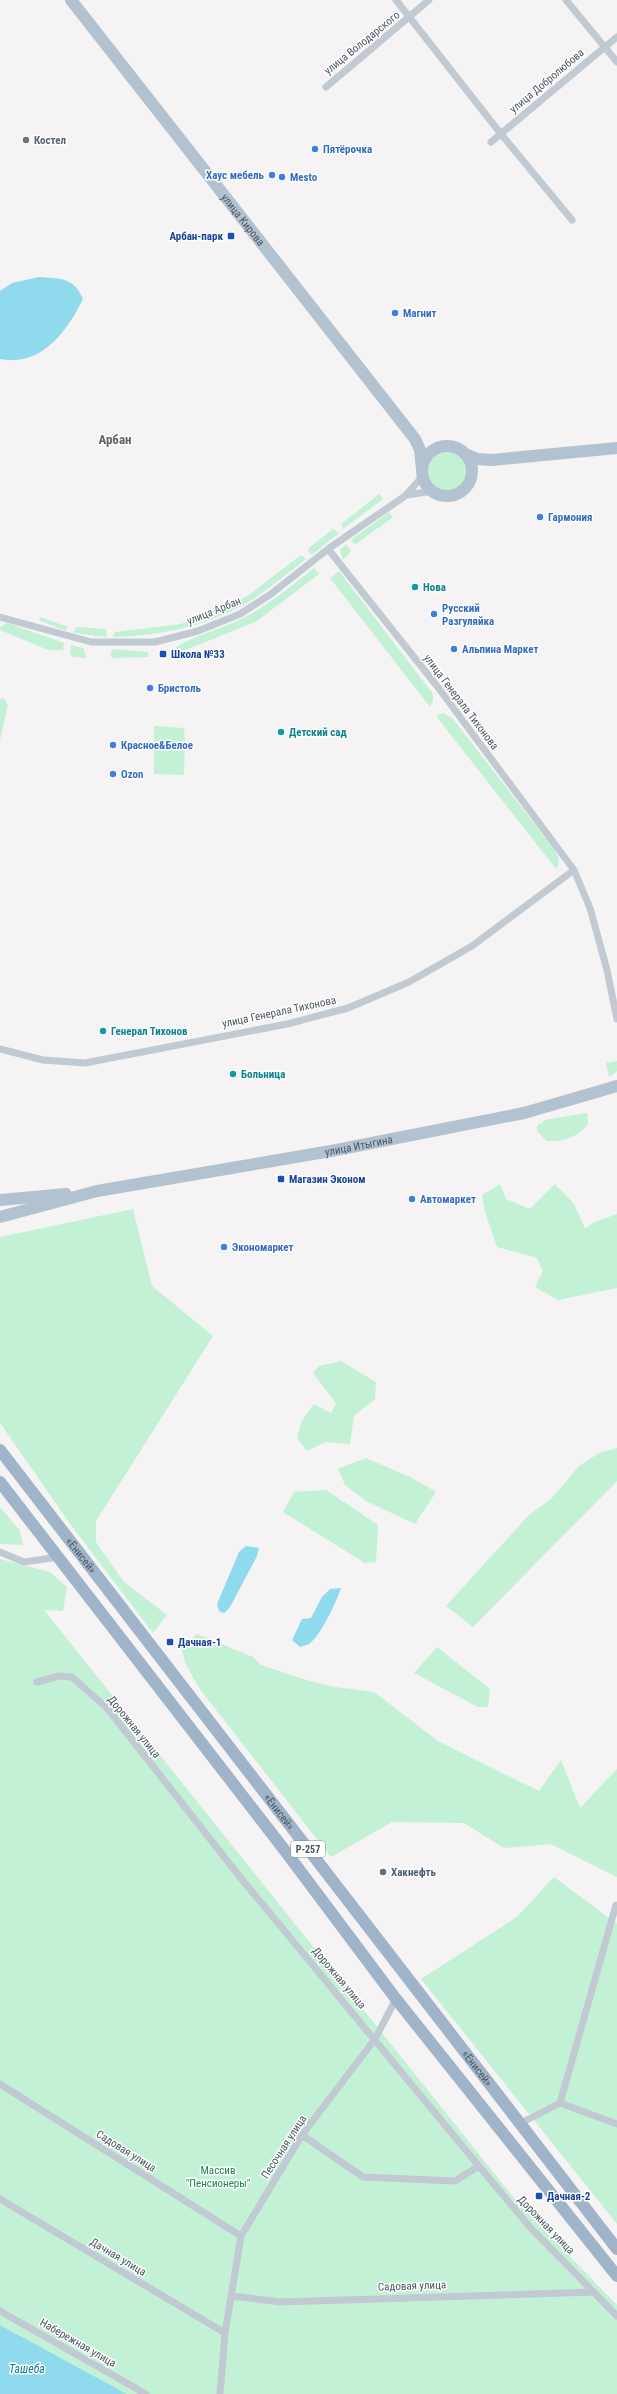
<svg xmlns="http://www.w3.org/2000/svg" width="617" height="2394" viewBox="0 0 617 2394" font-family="'Roboto Condensed',sans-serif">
<rect width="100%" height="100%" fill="#f5f3f3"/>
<path fill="#c3f1d5" d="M426 471a21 21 0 1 1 42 0a21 21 0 1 1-42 0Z
M379,494L383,499L343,529L341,524Z
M389,512L393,517L356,544L353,543L351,540Z
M333,529L339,533L312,555L308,551L309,548Z
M346,544L351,551L343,560L340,550Z
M301,555L306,559C289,572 272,586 255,598C213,625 162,636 113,637L115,632L181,624L246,597Z
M314,568L319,574L257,621L186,650L177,652L176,647C197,634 220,630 241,619C268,606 291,586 314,568Z
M339,571L433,694V701L430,707L330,578Z
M40,617L68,627L66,631L39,620Z
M7,623L64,643L63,650H48L0,630V627Z
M76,627L106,629L107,637L73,633Z
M71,645L83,648L87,658L73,657L70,654Z
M113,649L148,652L149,657L112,658L110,655Z
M4,698L8,705L0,740V699Z
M443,713L453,719L554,849C557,856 562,863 556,869L436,716Z
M154,726L184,728C186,744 184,759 184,775L154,774Z
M617,1061V1071L609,1077L606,1063Z
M587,1113L588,1125C577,1137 563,1142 547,1141L537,1131V1126L545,1120Z
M500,1184L506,1199L530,1209L555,1184L574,1204L585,1228L595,1222L617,1214V1288L558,1300L535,1287L543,1271L537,1258L497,1247L485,1212L482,1195Z
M133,1209L152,1286L213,1336L96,1521V1542L123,1581L167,1615L153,1633L71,1525L0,1423V1237Z
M341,1361L376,1382L375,1399L354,1416L350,1444L326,1442L307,1451L297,1438L302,1420L314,1404L331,1413L336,1403L313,1373L319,1366Z
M617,1448V1481L473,1627L446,1606L529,1515L552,1498L578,1467L599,1453Z
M366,1458L410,1477L436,1492L415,1524L366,1501L345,1485L338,1469Z
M326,1490L378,1525L376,1562L365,1563L283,1512L294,1492Z
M0,1507L20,1531L23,1545L0,1544Z
M0,1559L50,1572L67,1587L63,1611L44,1610L517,2202L617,2305V2394H127L0,2325Z
M197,1634L253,1657L261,1665L306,1680L335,1687L374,1692L438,1741L539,1791L561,1760L580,1808L617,1769V1877L551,1844L504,1848L464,1823L392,1822L331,1857L199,1688L186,1665L181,1648Z
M437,1647L490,1689L488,1707H478L414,1673Z
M554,1877L617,1924V2224L421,1979L517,1917Z"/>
<path fill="#90daee" d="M39,277C60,279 73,276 83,299C67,331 42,367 0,359V291L12,283Z
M246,1546L259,1548L257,1556L230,1607L224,1613L219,1611L217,1604L239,1552Z
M341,1588C337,1601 320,1637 309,1644C307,1645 303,1646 300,1647L292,1640L302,1619L311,1618L322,1597L330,1589Z
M0,2325L127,2394H0Z"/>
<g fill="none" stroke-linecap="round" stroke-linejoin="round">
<path stroke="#c1cad2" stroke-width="7" d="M396,0L501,134L572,220
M566,0L617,62
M326,87L429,0
M491,142L617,37
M407,495L433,491
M328,549L437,686L574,870L590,908L607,970L617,1019
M0,617L91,642H155L198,631L240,614L271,594L328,549L405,496L423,476
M0,1049L43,1060L85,1063L287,1024L348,1008L409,982L472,946L574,870
M0,1552L24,1562L59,1557
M37,1682L59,1676L72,1677L107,1708L244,1882L488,2177L529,2226L617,2316
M0,2084L241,2236
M560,2103L616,1905
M519,2124L560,2103L617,2124
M302,2135L363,2177L455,2181L479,2166
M0,2199L225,2333
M231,2296L281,2302L594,2292
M0,2311L146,2394
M220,2394L225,2333L241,2236L302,2135L375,2039L396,1999"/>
<g stroke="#b3c2d1" stroke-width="12">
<path id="s1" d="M71,0L415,439L420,450L422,469"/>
<circle cx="447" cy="471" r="25"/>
<path d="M465,454L478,459L491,460L617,448"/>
<path d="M0,1200L66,1194"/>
<path id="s2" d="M0,1217L97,1191L331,1151L524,1113L617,1086"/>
</g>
<g stroke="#9fb4c9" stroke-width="12">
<path id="s3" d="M0,1450L617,2249"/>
<path d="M0,1482L286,1852L396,1999L617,2276"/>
</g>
</g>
<circle fill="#6b7280" stroke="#fff" stroke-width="1.5" cx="26" cy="140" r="4"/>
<g fill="#3f7fe0" stroke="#fff" stroke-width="1.5">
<circle cx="315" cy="149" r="4"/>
<circle cx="272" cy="175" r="4"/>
<circle cx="282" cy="177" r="4"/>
<circle cx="395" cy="313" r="4"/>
<circle cx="540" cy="517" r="4"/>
<circle cx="434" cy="614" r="4"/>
<circle cx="454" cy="649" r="4"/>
<circle cx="150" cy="688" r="4"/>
<circle cx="113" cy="745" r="4"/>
<circle cx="113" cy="774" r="4"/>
<circle cx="412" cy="1199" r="4"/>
<circle cx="224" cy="1247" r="4"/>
</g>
<g fill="#1a4fb4" stroke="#fff" stroke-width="1.5">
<rect x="227" y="232" width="8" height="8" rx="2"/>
<rect x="159" y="650" width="8" height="8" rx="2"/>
<rect x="277" y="1175" width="8" height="8" rx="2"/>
<rect x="166" y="1638" width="8" height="8" rx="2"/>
<rect x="535" y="2192" width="8" height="8" rx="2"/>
</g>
<g fill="#0f9aa8" stroke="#fff" stroke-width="1.5">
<circle cx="415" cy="587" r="4"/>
<circle cx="281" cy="732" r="4"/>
<circle cx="103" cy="1031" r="4"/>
<circle cx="233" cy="1074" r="4"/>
</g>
<circle fill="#5c6f8a" stroke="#fff" stroke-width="1.5" cx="383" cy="1872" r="4"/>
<g text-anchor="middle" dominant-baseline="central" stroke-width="3" stroke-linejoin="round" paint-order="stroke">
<rect fill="#fff" stroke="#808990" stroke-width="1" x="291" y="1841" width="34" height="16" rx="3"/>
<g font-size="10" font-weight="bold" fill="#4a5661">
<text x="308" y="1849">Р-257</text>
</g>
<g font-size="11" fill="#4a5661" stroke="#fff">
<text transform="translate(362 43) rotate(-39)">улица Володарского</text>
<text transform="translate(547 81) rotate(-40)">улица Добролюбова</text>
<text stroke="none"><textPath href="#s1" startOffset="279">улица Кирова</textPath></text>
<text transform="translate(214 611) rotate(-22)">улица Арбан</text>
<text transform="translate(461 702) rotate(53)">улица Генерала Тихонова</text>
<text transform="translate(279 1012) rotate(-12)">улица Генерала Тихонова</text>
<text stroke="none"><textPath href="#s2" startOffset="366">улица Итыгина</textPath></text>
<text stroke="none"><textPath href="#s3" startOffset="133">«Енисей»</textPath></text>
<text transform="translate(134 1727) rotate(51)">Дорожная улица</text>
<text stroke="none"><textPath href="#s3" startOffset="457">«Енисей»</textPath></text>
<text transform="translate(339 1978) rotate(50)">Дорожная улица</text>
<text stroke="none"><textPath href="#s3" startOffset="781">«Енисей»</textPath></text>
<text transform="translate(284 2147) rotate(-57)">Песочная улица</text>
<text transform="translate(126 2151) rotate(32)">Садовая улица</text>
<text transform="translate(546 2225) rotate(46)">Дорожная улица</text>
<text transform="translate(118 2257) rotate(31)">Дачная улица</text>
<text transform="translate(412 2286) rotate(-2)">Садовая улица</text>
<text transform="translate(78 2343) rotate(30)">Набережная улица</text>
</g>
<g font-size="11" font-weight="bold" fill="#5b616d" stroke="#fff" text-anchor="start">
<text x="34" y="140">Костел</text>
</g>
<g font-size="11" font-weight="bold" fill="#366cbe" stroke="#fff" text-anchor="start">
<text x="323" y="149">Пятёрочка</text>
<text x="264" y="175" text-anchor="end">Хаус мебель</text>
<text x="290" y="177">Mesto</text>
<text x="403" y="313">Магнит</text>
<text x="548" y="517">Гармония</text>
<text x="442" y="608">Русский<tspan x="442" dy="13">Разгуляйка</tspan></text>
<text x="462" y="649">Альпина Маркет</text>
<text x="158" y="688">Бристоль</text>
<text x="121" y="745">Красное&amp;Белое</text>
<text x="121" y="774">Ozon</text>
<text x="420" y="1199">Автомаркет</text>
<text x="232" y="1247">Экономаркет</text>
</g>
<g font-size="11" font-weight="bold" fill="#164399" stroke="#fff" text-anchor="start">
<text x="223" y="236" text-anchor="end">Арбан-парк</text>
<text x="171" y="654">Школа №33</text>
<text x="289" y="1179">Магазин Эконом</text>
<text x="178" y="1642">Дачная-1</text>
<text x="547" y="2196">Дачная-2</text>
</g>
<g font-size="11" font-weight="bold" fill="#0d838f" stroke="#fff" text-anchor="start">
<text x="423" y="587">Нова</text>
<text x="289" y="732">Детский сад</text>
<text x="111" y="1031">Генерал Тихонов</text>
<text x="241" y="1074">Больница</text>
</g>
<g font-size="11" font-weight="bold" fill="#4e5e75" stroke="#fff" text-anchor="start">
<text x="391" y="1872">Хакнефть</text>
</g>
<g font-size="11" fill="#17864f" stroke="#fff">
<text x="218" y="2170">Массив<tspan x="218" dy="13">"Пенсионеры"</tspan></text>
</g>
<g font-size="12" font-style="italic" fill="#0c7c9b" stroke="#fff">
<text x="27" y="2369">Ташеба</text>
</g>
<g font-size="13" font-weight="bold" fill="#5f6368" stroke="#fff">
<text x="115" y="439">Арбан</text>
</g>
</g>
</svg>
